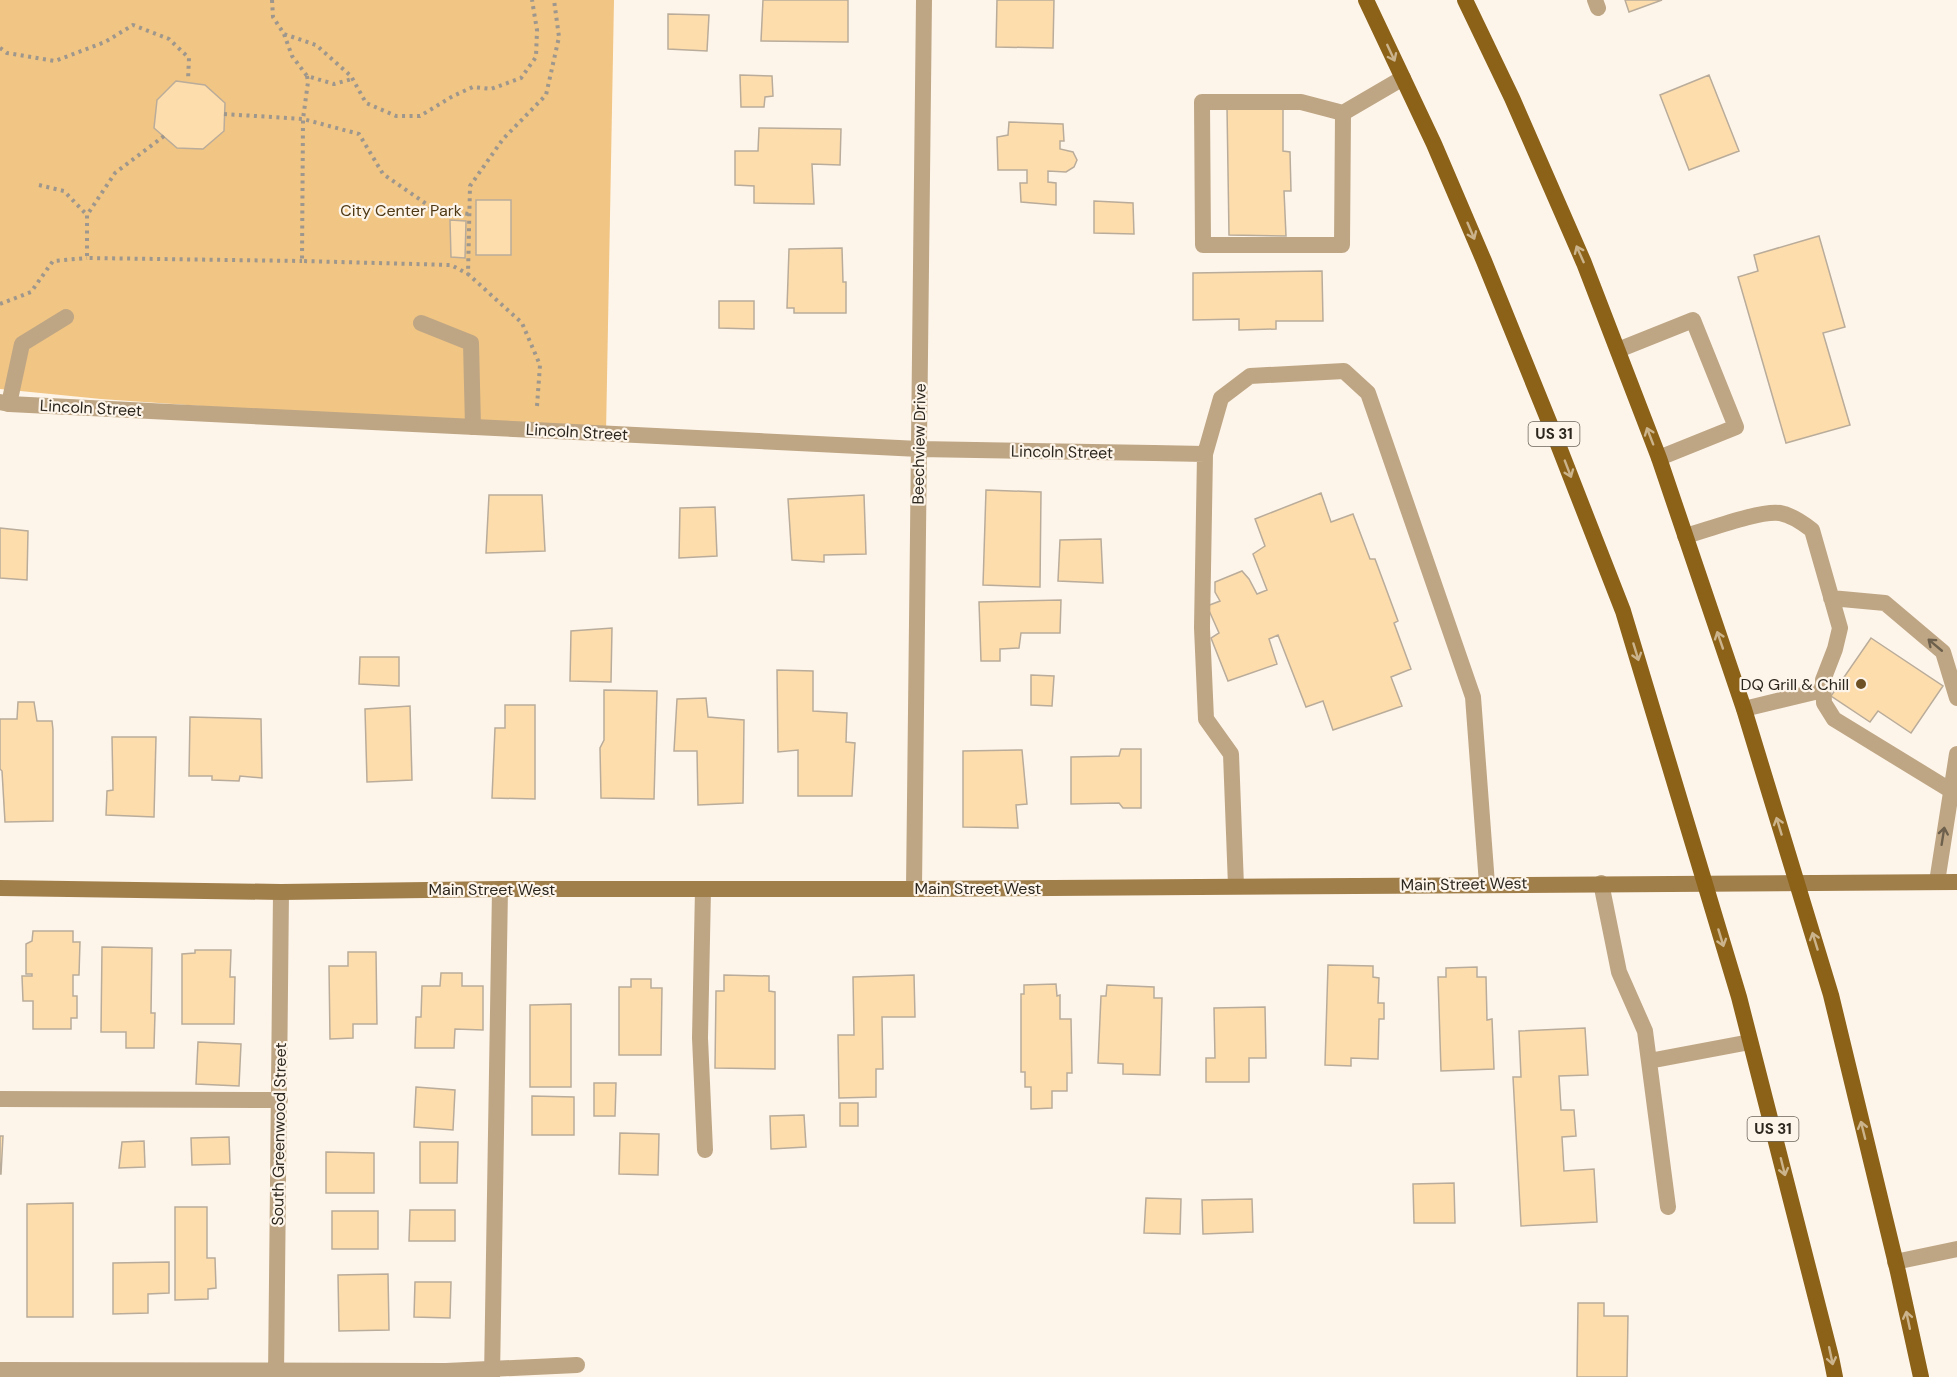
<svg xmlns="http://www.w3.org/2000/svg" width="1957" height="1377" viewBox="0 0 1957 1377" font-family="'DM Sans',sans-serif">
<rect width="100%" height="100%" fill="#fef5ea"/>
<path fill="#f1c584" d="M0,0H614L606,434L101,399L0,389Z"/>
<path fill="#feddad" stroke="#b9ac9a" stroke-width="1.5" d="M763,0H848V42L761,41Z
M997,0H1054L1053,48L996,47Z
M1625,0H1662L1629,12Z
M668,14L709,15L707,51L668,49Z
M740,75L772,76L773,96L765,97L764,107H741Z
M1709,75L1739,151L1689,170L1660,95Z
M176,81L205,85L225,103L224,131L203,149L177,148L154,128L157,100Z
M1227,107L1283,108V151L1290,152L1291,191H1284L1286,236L1229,235Z
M1009,122L1063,124L1064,141H1060V149L1073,152L1077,160L1074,167L1066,172L1048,171V182L1056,183V205L1021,202L1020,183H1027V170H998L997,137L1008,135Z
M759,128L841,129L840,165L812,164L814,204L754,203V186L735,185V151H758Z
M476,200H511V255H476Z
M1094,201L1133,203L1134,234L1094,233Z
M450,220L466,221L465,258L451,257Z
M1819,236L1845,327L1823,333L1850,425L1786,443L1738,277L1758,271L1754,255Z
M842,248L843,282H846V313H794V308H787L789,249Z
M1322,271L1323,321H1276V329L1239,330V319L1193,320V273Z
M719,301H754V329L719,328Z
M986,490L1041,492L1040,587L983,585Z
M1321,493L1331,522L1353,514L1370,559H1375L1398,621L1394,623L1411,669L1391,677L1402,706L1333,730L1323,701L1306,707L1278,635L1269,639L1277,664L1228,681L1211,638L1219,633L1207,606L1220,601L1215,592V582L1242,571L1249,579L1257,594L1267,590L1253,554L1265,546L1255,519Z
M489,495H542L545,551L486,553Z
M864,495L866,554L824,555V562L792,560L788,499Z
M715,507L717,556L679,558L680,508Z
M0,528L28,531L27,580L0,578Z
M1101,539L1103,583L1058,581L1060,540Z
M1061,600L1060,633H1021L1019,648L1000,649V661H981L979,602Z
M612,628L611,682L570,681L571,631Z
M1871,638L1943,686L1911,733L1878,711L1870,722L1831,696Z
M360,657H399V686L359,684Z
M777,670L813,671V711L847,713L846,742L855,743L852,796H798V750L778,752Z
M1031,675L1054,676L1052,706L1031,705Z
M604,690L657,691L654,799L601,798L600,748L604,740Z
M706,698L708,717L744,720L743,803L698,805L697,751H674L677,699Z
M18,702H34L37,721H52L53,730V821L5,822L2,771L0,769V719H17Z
M505,705H535V799L492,798L495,728H505Z
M410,706L412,780L367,782L365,709Z
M190,717L261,719L262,778L240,776L239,781L212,780V776H189Z
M112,737H156L154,817L106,815L107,791L113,790Z
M1121,749H1141V808H1123L1119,803L1071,804V757L1119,756Z
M1022,750L1027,804L1016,805L1018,828L963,827V751Z
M33,931H73V942H80L79,975H73V996H77V1018H71V1029H33V1001H23L22,976H32V974H26V944L32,941Z
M102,947L152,948L151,1013H155L154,1048H126V1032H101Z
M195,950H231L230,977H235L234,1024H182V954L195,953Z
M348,952H376L377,1024H353V1038L330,1039L329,966H348Z
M1328,965L1373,966V977L1379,978L1378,1003H1384V1019H1379L1378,1059L1351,1058V1066L1325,1065Z
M1477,967V977H1486L1487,1020L1492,1019L1494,1069L1441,1071L1438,977H1446V968Z
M441,973H462V986H483V1030L455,1029L454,1048H415L416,1017H421L422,986H440Z
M724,975L769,976V991L775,992V1069L715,1068L716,991H724Z
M914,975L915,1017H882L883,1069H876V1097L839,1098L838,1035H854L853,977Z
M631,979H651V988H662L661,1055H619V987H631Z
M1056,984L1057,996L1060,995V1019H1071L1072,1073H1067V1091H1052V1108L1031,1109V1087H1025V1072H1021V994H1024V985Z
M1107,985L1154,987V998H1162L1160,1075L1123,1074V1064L1098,1063L1101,996H1106Z
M571,1004V1087H530V1005Z
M1265,1007L1266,1058H1249V1082H1206V1058H1215L1214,1008Z
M1585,1028L1588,1075L1559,1076L1561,1110H1574L1576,1136L1562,1137L1564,1171L1594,1169L1597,1222L1521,1226L1513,1077H1521L1519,1031Z
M198,1042L241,1044L239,1086L196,1084Z
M594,1083H616L615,1116H594Z
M416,1087L455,1090L453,1130L414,1127Z
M532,1096L574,1097V1135H532Z
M840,1103H858V1126H840Z
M804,1115L806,1147L771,1149L770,1116Z
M620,1133L659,1134L658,1175L619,1174Z
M0,1136H3L1,1174H0Z
M229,1137L230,1164L192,1165L191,1138Z
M144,1141L145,1167L119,1168L122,1142Z
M420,1142H458L457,1183H420Z
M326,1152L374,1153V1193H326Z
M1454,1183L1455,1223H1414L1413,1184Z
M1146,1198L1181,1199L1180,1234L1144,1233Z
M1252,1199L1253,1232L1203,1234L1202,1200Z
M73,1203V1317H27V1204Z
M175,1207H207V1258H215L216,1288L208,1289V1299L175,1300Z
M410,1210H455V1241H409Z
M332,1211H378V1249H332Z
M169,1262V1293L148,1294V1313L113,1314V1263Z
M388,1274L389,1330L339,1331L338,1275Z
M415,1282H451L450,1318L414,1317Z
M1578,1303H1604V1316H1628L1627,1377H1577Z"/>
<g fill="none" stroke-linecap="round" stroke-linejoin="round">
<path stroke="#9e978d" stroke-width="4" stroke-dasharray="3 4.5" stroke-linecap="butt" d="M272,0L273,17L284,34L316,45L351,76L366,103L396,116H420L453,96L473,87L491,89L521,78L536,57L537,30L532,0
M284,34L292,56L307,76L334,84L352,79
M0,48L7,53L55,61L105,42L133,25L169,39L189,58L188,80
M307,76L308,82L303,119L302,261L451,265L468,274
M224,114L303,119L359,134L383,174L435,210L469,214
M164,136L115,173L87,215V258L302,261
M39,185L64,191L87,215
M0,304L31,292L53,261L87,258
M537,406L540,365L522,323L468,274L470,186L503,139L546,95L559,37L554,0"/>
<path stroke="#bea685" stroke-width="16" d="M1595,0L1598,8
M1343,113L1301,102H1202L1203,245H1342L1343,113L1403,78
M421,323L471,343L473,427
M1618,350L1693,320L1736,427L1659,458
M9,404L22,344L66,317
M1154,453L1205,454
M1685,536C1707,530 1760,510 1780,513C1792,515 1803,523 1812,530L1840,628L1835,649L1823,680L1824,703L1834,719L1950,790
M1831,598L1885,603L1943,652L1957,698
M1744,709L1823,690
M1937,882L1957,754
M1601,883L1619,972L1645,1031L1668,1207
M1236,886L1231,754L1206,719L1202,628L1205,454L1221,398L1250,376L1344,371L1368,393L1473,697L1487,884
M703,889L700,1038L705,1150
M1649,1061L1750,1042
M1895,1262L1957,1249
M492,1377L500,889"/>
<path stroke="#bea685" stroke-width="16" d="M0,402L9,404L919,449L1154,453
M914,889L924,0
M0,1099L280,1100
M0,1370L446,1371L577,1365
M276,1377L281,892"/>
<path stroke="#a17f4b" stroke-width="16" d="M0,888L281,892L500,889H914L1957,882"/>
<path stroke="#8c6218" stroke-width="16" d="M1366,0L1434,144L1484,261L1552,429L1623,611L1739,997L1831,1357L1835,1377
M1465,0L1512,98L1584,263L1659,458L1744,709L1831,995L1898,1272L1921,1377"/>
</g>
<defs><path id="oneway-shaft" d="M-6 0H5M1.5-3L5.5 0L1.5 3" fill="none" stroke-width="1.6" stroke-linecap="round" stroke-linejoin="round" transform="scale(1.5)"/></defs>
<g stroke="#cbb38c">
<use href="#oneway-shaft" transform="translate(1391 53) rotate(65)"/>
<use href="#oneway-shaft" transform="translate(1471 231) rotate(67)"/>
<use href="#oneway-shaft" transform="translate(1580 254) rotate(-114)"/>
<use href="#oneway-shaft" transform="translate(1650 436) rotate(-111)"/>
<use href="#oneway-shaft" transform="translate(1568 469) rotate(69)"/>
<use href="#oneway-shaft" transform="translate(1720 640) rotate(-109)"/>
<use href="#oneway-shaft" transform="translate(1636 652) rotate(73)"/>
<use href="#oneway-shaft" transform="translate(1779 826) rotate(-107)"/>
<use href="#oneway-shaft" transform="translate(1721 938) rotate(73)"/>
<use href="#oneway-shaft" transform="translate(1815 941) rotate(-107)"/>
<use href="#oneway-shaft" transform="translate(1863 1130) rotate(-104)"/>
<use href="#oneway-shaft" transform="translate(1783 1167) rotate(76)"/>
<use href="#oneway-shaft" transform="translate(1908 1320) rotate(-102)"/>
<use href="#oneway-shaft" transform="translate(1831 1356) rotate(78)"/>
</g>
<g stroke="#6d604c">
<use href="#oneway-shaft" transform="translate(1935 645) rotate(-140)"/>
<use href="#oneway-shaft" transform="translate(1943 836) rotate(-81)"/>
</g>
<circle fill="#6e5124" stroke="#fef5ea" stroke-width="2" cx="1861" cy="684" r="6"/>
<g text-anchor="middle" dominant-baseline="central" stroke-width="4.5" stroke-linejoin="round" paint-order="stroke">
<g fill="#fef5ea" stroke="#6a645b" stroke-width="1.5">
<rect x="1528.5" y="422" width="51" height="24" rx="4.5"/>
<rect x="1747.5" y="1117" width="51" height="24" rx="4.5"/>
</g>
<g font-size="15" font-weight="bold" fill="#2b261e">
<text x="1554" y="434">US 31</text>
<text x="1773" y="1129">US 31</text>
</g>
<g font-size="16" fill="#4f3915" stroke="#fef5ea">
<text x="401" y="210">City Center Park</text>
</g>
<g font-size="16" fill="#2b261e" stroke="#fef5ea">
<text transform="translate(91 408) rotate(3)">Lincoln Street</text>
<text transform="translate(577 432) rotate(3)">Lincoln Street</text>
<text transform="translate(919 444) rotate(-89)">Beechview Drive</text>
<text transform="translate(1062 452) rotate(1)">Lincoln Street</text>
<text transform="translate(1464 884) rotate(-1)">Main Street West</text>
<text x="978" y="888">Main Street West</text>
<text x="492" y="889">Main Street West</text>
<text transform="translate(279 1134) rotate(-89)">South Greenwood Street</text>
</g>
<g font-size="16" fill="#2b261e" stroke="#fef5ea" text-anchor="end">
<text x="1849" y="684">DQ Grill &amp; Chill</text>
</g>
</g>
</svg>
